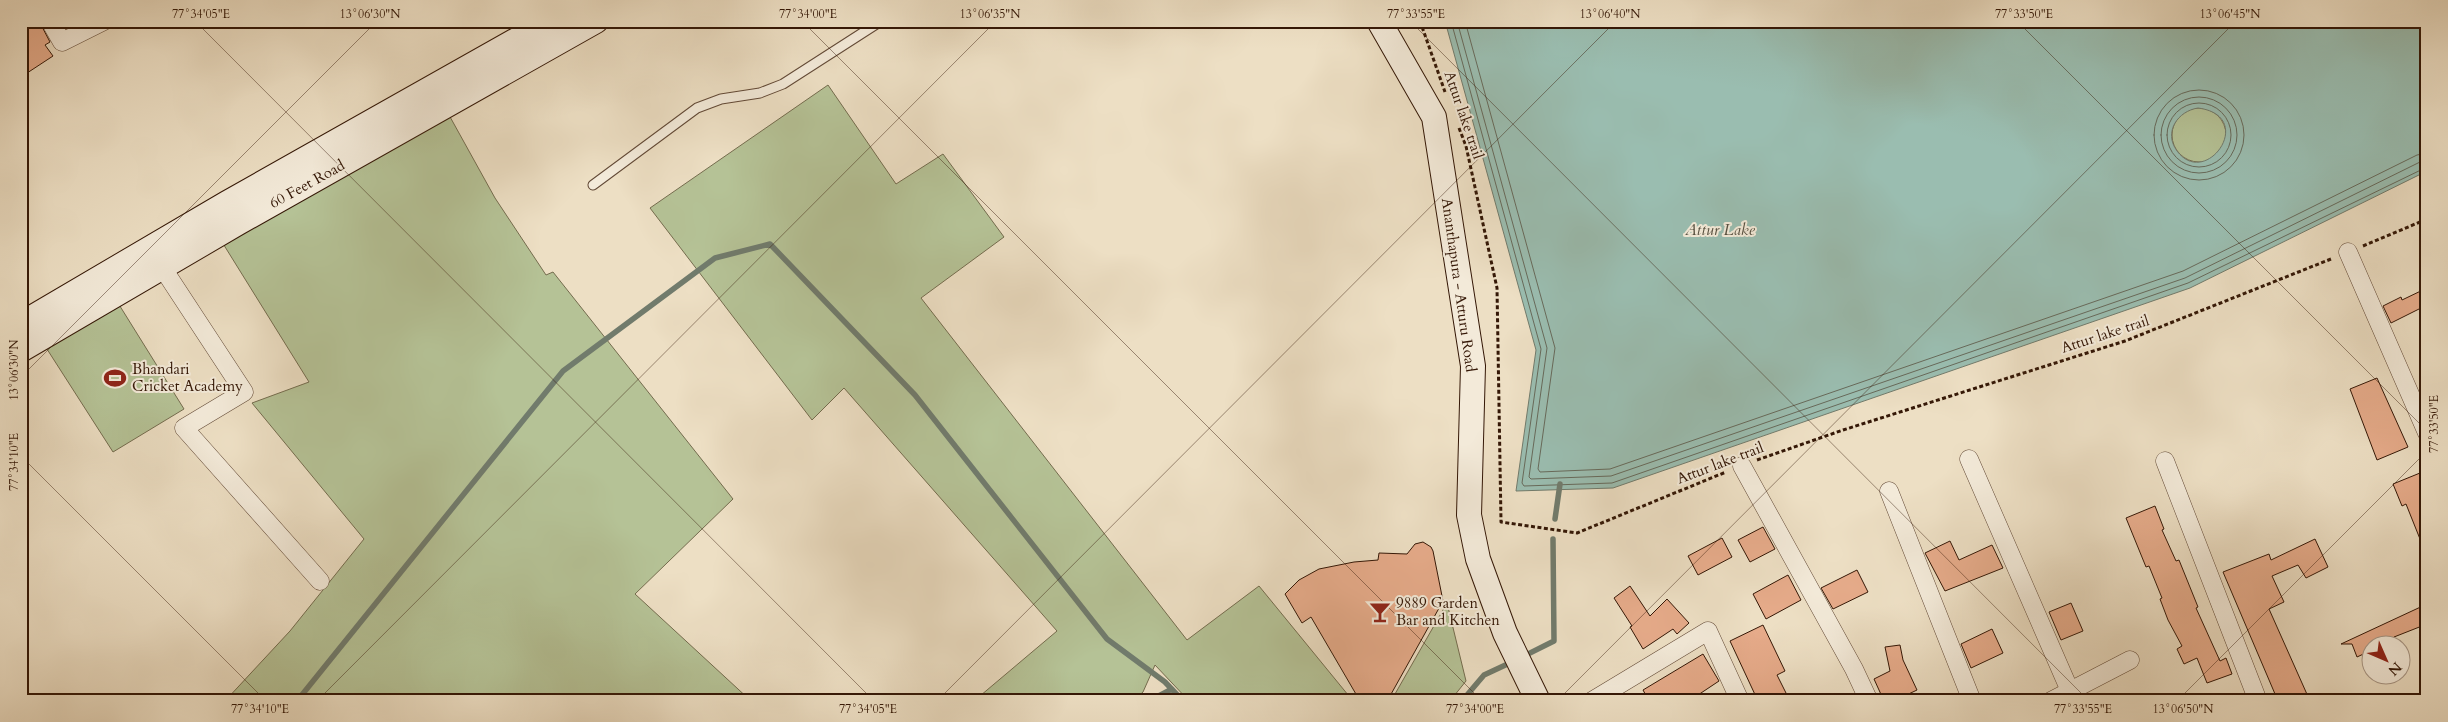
<svg xmlns="http://www.w3.org/2000/svg" width="2448" height="722" viewBox="0 0 2448 722" font-family="Cardo,serif">
<rect width="100%" height="100%" fill="#eddfc4"/>
<filter id="stains"><feTurbulence type="fractalNoise" baseFrequency=".004" numOctaves="4"/><feColorMatrix values="0 0 0 0 .2 0 0 0 0 .09 0 0 0 0 .02 0 0 0 .5 -.17"/></filter>
<radialGradient id="worn" r=".72"><stop offset=".6" stop-color="#630" stop-opacity="0"/><stop offset="1" stop-color="#630" stop-opacity=".3"/></radialGradient>
<path fill="#b5c296" stroke="#746c4e" d="M828,85L896,184L943,154L1004,237L921,298L1187,640L1259,586L1353,701H1189L1155,665L1143,692L1133,701H974L1057,631L844,388L812,420L650,208Z
M2172 135a27 27 0 1 1 54 0a27 27 0 1 1-54 0Z
M449,115L495,198L546,275L553,272L733,499L635,594L751,701H225L290,631L364,539L252,403L309,382L222,242Z
M118,303L184,409L113,452L45,346Z
M1447,603L1466,681L1450,701H1391Z"/>
<path fill="#9abdb0" stroke="#717b6c" fill-rule="evenodd" d="M1445,21H2427V171L2190,288L1613,488L1516,491L1536,350ZM2198,108C2258,116 2206,190 2177,151C2163,132 2178,111 2198,108Z"/>
<g fill="none" stroke-linecap="round" stroke-linejoin="round">
<path stroke="#676a5b" stroke-width="1" d="M1451,21L1541,349L1522,483L1524,486L1612,483L2188,283L2427,167
M1457,21L1547,348L1529,477L1531,479L1611,476L2185,278L2420,162L2427,161
M1465,21L1555,348L1538,469L1540,472L1610,469L2183,271L2417,155L2427,153
M2154 135a45 45 0 1 1 90 0a45 45 0 1 1-90 0Z
M2161 135a38 38 0 1 1 76 0a38 38 0 1 1-76 0Z
M2167 135a32 32 0 1 1 64 0a32 32 0 1 1-64 0Z"/>
<path stroke="#717b6c" stroke-width="5.5" d="M1555,519L1560,484
M1522,657L1554,641L1553,539
M297,701L563,371L715,258L770,244L915,395L1107,639L1165,682L1183,701
M1149,701L1172,689
M1462,701L1484,675L1514,661"/>
</g>
<path fill="#e6ab8a" stroke="#341706" d="M21,21H39L50,42L45,45L53,56L21,77Z
M2427,288V305L2391,323L2383,306L2401,297L2402,300Z
M2377,378L2408,447L2377,460L2350,389Z
M2420,473L2427,489L2426,554L2406,504L2402,506L2393,484Z
M2155,506L2164,529L2162,530L2176,561L2179,560L2198,607L2196,608L2220,661L2226,658L2232,674L2207,683L2197,658L2184,664L2177,649L2182,646L2168,620L2160,599L2162,598L2149,566L2146,567L2126,518Z
M1763,527L1775,549L1750,562L1738,540Z
M1722,538L1732,557L1698,575L1688,556Z
M2315,539L2328,567L2306,578L2298,565L2272,576L2284,602L2269,609L2310,701H2278L2223,572L2269,554L2271,560Z
M1950,541L1959,560L1992,545L2003,568L1945,591L1925,553Z
M1423,542L1431,547L1433,551L1443,601L1390,696L1385,701H1360L1311,617L1302,623L1285,594L1299,580L1319,569L1354,562L1378,560L1379,553L1407,554L1415,544Z
M1857,570L1868,592L1833,609L1821,588Z
M1788,575L1801,600L1766,619L1753,594Z
M1630,586L1650,616L1667,599L1689,623L1677,634L1673,629L1643,649L1630,627L1632,626L1614,598Z
M2071,603L2083,631L2061,640L2049,612Z
M2427,604V624L2394,637L2397,644H2370V651L2357,657L2352,644H2341Z
M1763,625L1785,671L1777,675L1790,701H1758L1730,641Z
M1992,629L2003,653L1971,668L1961,644Z
M1900,645L1903,660L1917,690L1894,701H1884L1874,679L1890,671L1885,647Z
M1703,654L1719,681L1689,701H1649L1643,690Z"/>
<g fill="none" stroke-linecap="round" stroke-linejoin="round">
<g stroke="#624936" stroke-width="11">
<path id="lane" d="M593,185L697,108L721,99L760,93L783,84L881,21"/>
</g>
<g stroke="#624936" stroke-width="19">
<path id="street" d="M50,21L62,42L104,21
M2348,252L2427,433
M162,267L244,392L184,428L320,581
M1969,459L2070,691
M2165,461L2258,701
M1742,466L1854,669L1869,701
M1889,491L1972,701
M1592,701L1708,631L1740,701
M2051,701L2130,660"/>
</g>
<g stroke="#341706" stroke-width="26">
<path id="secondary" d="M1379,21L1434,117L1473,366L1469,515L1478,559L1505,633L1538,701
M21,324L227,203L550,21
M21,350L238,223L596,21"/>
</g>
<path stroke="#341706" stroke-width="3" stroke-dasharray="4 2.5" stroke-linecap="butt" d="M1420,21L1445,92
M1459,128L1466,146L1497,288L1501,522L1577,533L1726,472
M2363,246L2427,219
M1757,460L1843,430L2125,341L2331,259"/>
<use href="#lane" stroke="#f3ead9" stroke-width="9"/>
<use href="#street" stroke="#f3ead9" stroke-width="18"/>
<use href="#secondary" stroke="#f3ead9" stroke-width="24"/>
</g>
<path fill="none" stroke="#341706" stroke-width="1" stroke-opacity="0.45" d="M195,21L874,701M802,21L1482,701M1410,21L2089,701M2017,21L2427,431M21,377L377,21M21,456L266,701M317,701L996,21M937,701L1616,21M1557,701L2236,21M2177,701L2427,451"/>
<defs>
<g id="stadium-bare" transform="scale(1.725)"><path d="M0-5a6.5 5 0 1 0 0 10a6.5 5 0 1 0 0-10ZM-3.5-1.8h7v3.6h-7Z" fill="#8f2418" stroke="#f3ead9" stroke-width="2.5" paint-order="stroke"/></g>
<g id="bar-bare" transform="scale(1.725)"><path d="M-6-5H6L.8 .8V4.5H3.5V6h-7V4.5H-.8V.8Z" fill="#8f2418" stroke="#f3ead9" stroke-width="2.5" paint-order="stroke"/></g>
</defs>
<g fill-rule="evenodd">
<use href="#stadium-bare" x="115" y="378"/>
<use href="#bar-bare" x="1380" y="612"/>
</g>
<g text-anchor="middle" dominant-baseline="central" stroke-width="4" stroke-linejoin="round" paint-order="stroke">
<g font-size="15" fill="#341706" stroke="#f3ead9">
<text transform="translate(1464 115) rotate(71)">Attur lake trail</text>
<text transform="translate(307 184) rotate(-29)">60 Feet Road</text>
<text transform="translate(1459 285) rotate(82)">Ananthapura - Atturu Road</text>
<text transform="translate(2105 334) rotate(-18)">Attur lake trail</text>
<text transform="translate(1720 463) rotate(-21)">Attur lake trail</text>
</g>
<g font-size="15" fill="#341706" stroke="#f3ead9" text-anchor="start">
<text x="132" y="369">Bhandari<tspan x="132" dy="17">Cricket Academy</tspan></text>
<text x="1396" y="603">9889 Garden<tspan x="1396" dy="17">Bar and Kitchen</tspan></text>
</g>
<g font-size="16" font-style="italic" fill="#585142" stroke="#f3ead9">
<text x="1720" y="230">Attur Lake</text>
</g>
</g>
<rect width="2448" height="722" fill="none" stroke="#eddfc4" stroke-width="55"/>
<g transform="translate(2386 660) rotate(135)"><circle r="24" fill="#f3ead9" stroke="#a79685"/>
<path d="M0-4L9 19L0 12L-9 19Z" fill="#8f2418"/>
<text y="-8" font-size="14" font-weight="bold" text-anchor="middle" fill="#341706">N</text>
</g>
<rect x="28" y="28" width="2392" height="666" fill="none" stroke="#341706" stroke-width="2"/>
<g font-size="12" text-anchor="middle" fill="#341706">
<text x="201" y="18">77°34'05"E</text>
<text x="370" y="18">13°06'30"N</text>
<text x="808" y="18">77°34'00"E</text>
<text x="990" y="18">13°06'35"N</text>
<text x="1416" y="18">77°33'55"E</text>
<text x="1610" y="18">13°06'40"N</text>
<text x="2024" y="18">77°33'50"E</text>
<text x="2230" y="18">13°06'45"N</text>
<text transform="translate(14 370) rotate(-90)" y="4">13°06'30"N</text>
<text transform="translate(2434 424) rotate(-90)" y="4">77°33'50"E</text>
<text transform="translate(14 462) rotate(-90)" y="4">77°34'10"E</text>
<text x="260" y="713">77°34'10"E</text>
<text x="868" y="713">77°34'05"E</text>
<text x="1475" y="713">77°34'00"E</text>
<text x="2083" y="713">77°33'55"E</text>
<text x="2183" y="713">13°06'50"N</text>
</g>
<rect width="100%" height="100%" filter="url(#stains)"/>
<rect width="100%" height="100%" fill="url(#worn)"/>
</svg>
